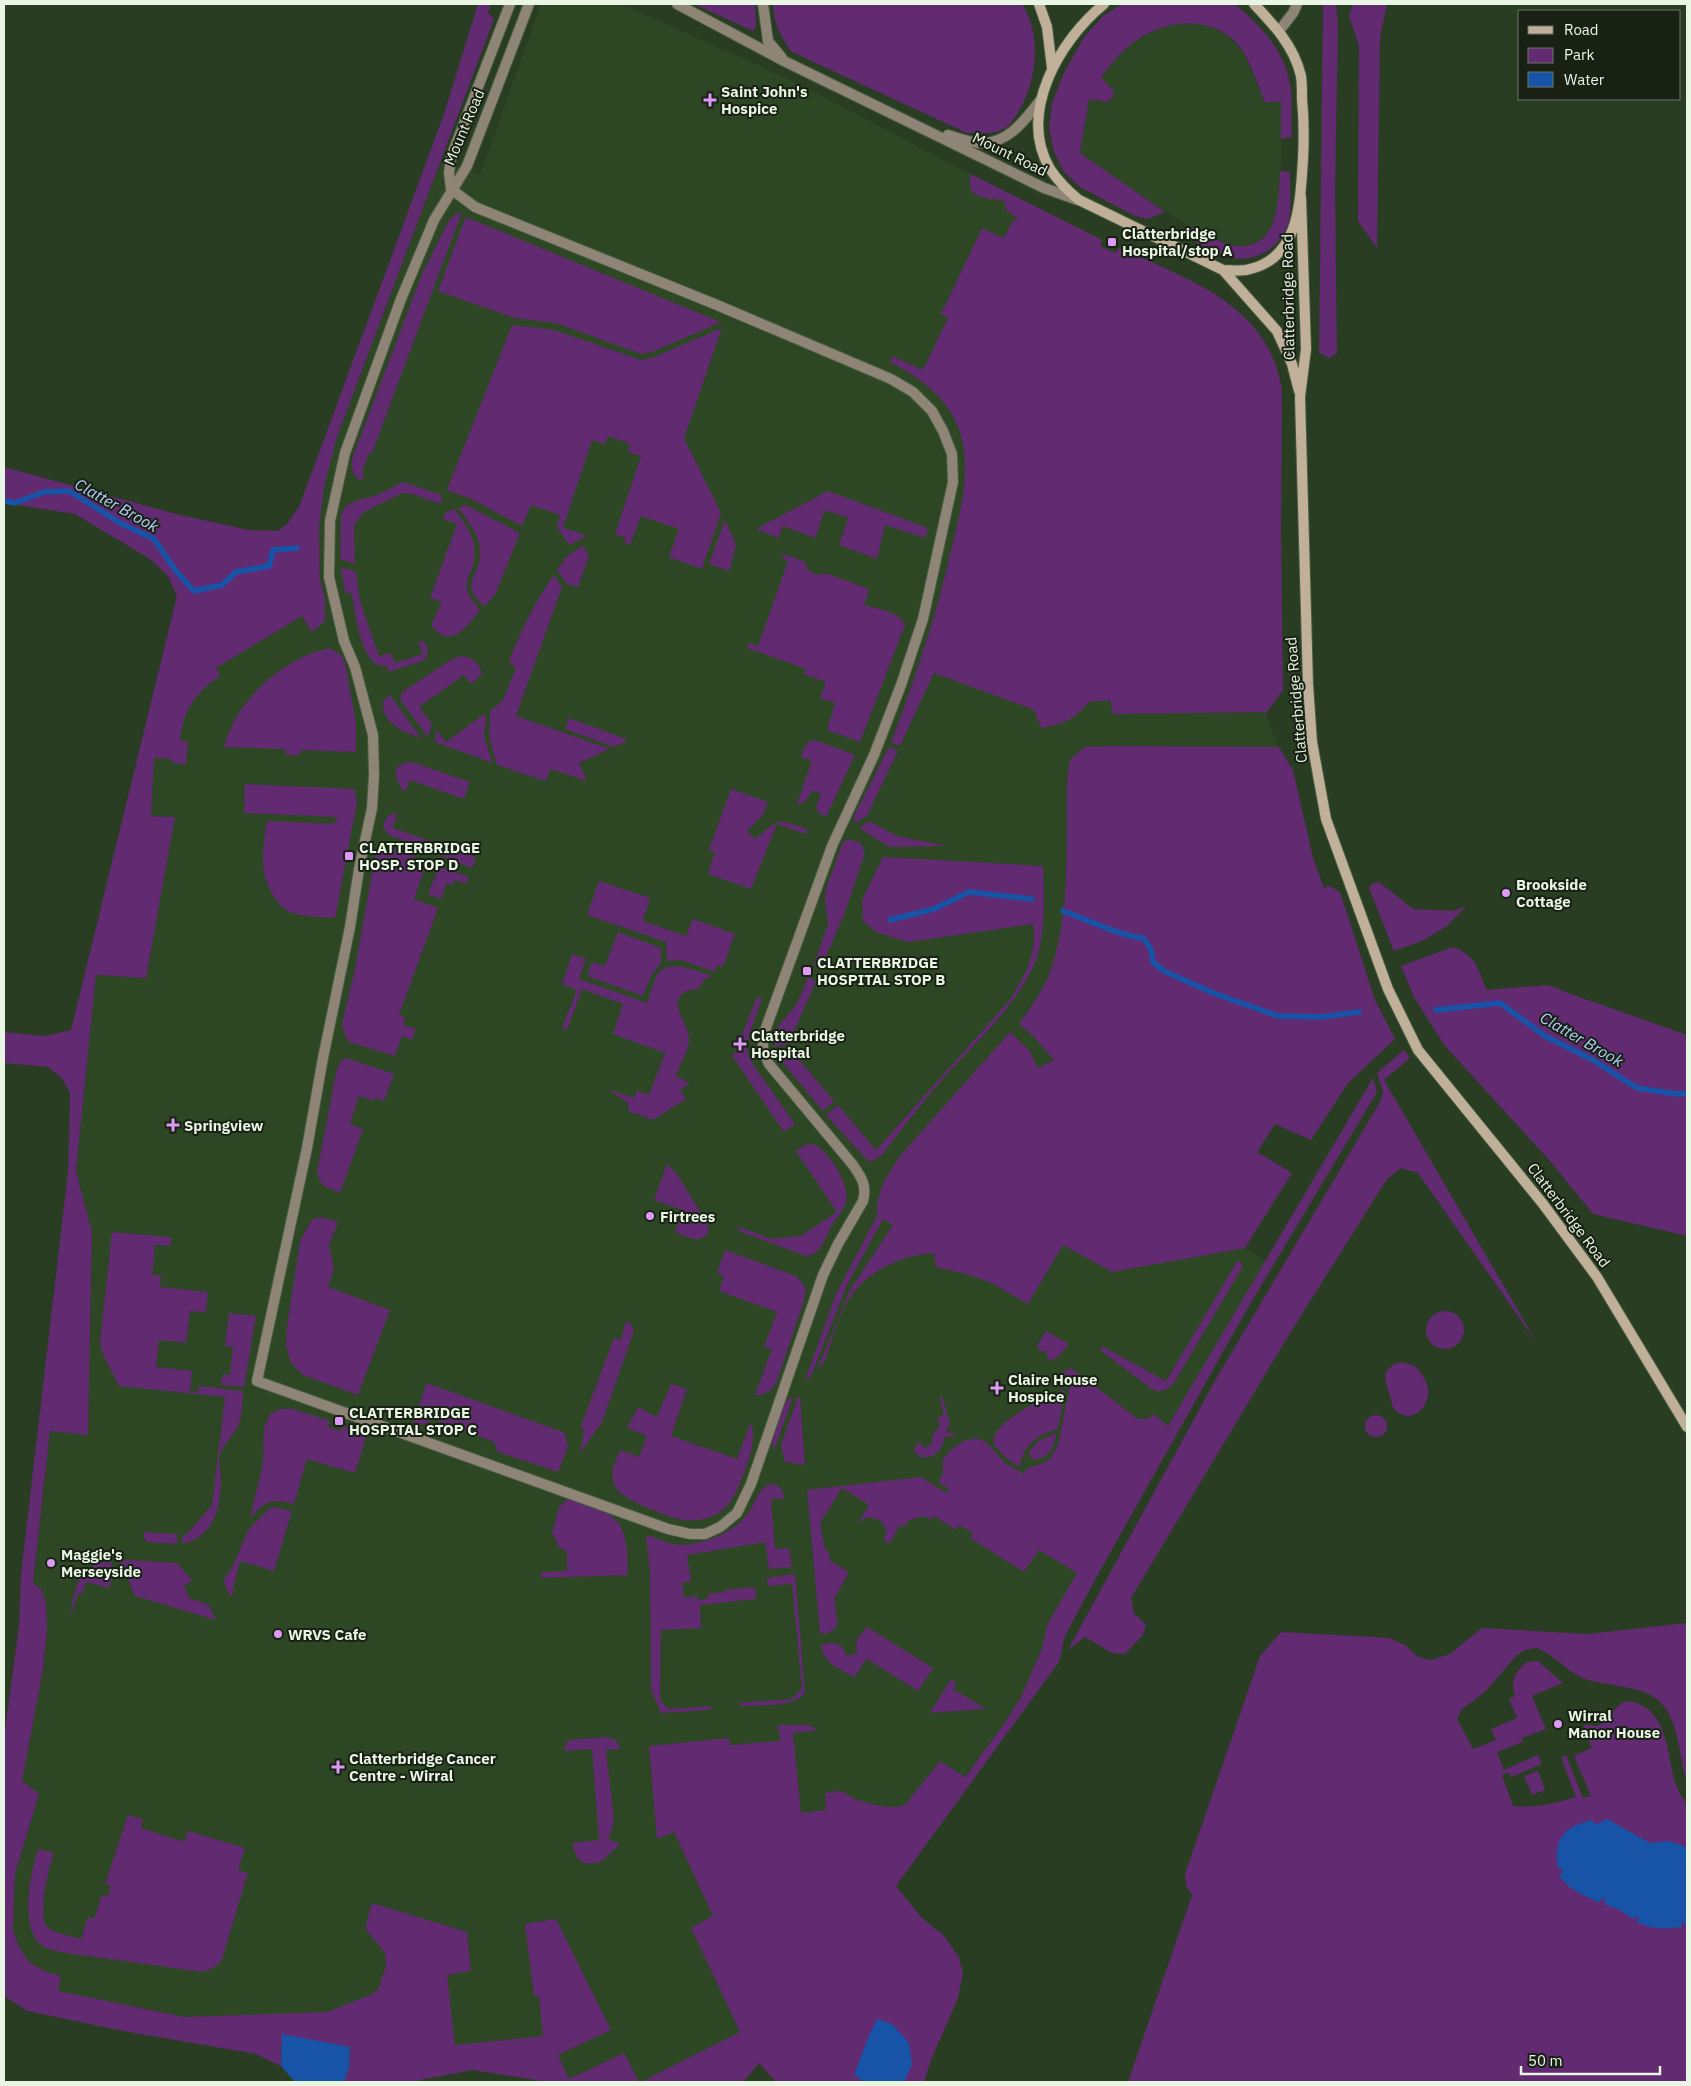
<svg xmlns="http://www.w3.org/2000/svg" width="1691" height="2086" viewBox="0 0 1691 2086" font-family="'IBM Plex Sans',sans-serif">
<rect width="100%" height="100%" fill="#283d21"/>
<path fill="#2d4724" d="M541,4H621L795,82L955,166L1102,240L1100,246L1116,253L1119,248L1260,701L1267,712V719L1279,747L1293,770L1312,854L1341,943L1395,1039L1348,1083L1311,1140L1276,1124L1257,1152L1292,1173L1245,1248L1266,1262L1187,1395L1048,1623L1042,1648L1021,1697L1006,1721L876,1895L718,2082H548L185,2017L57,1991L61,1976L44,1971L28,1961L18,1944L13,1931L15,1874L39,1795L22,1781L43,1670L47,1630L33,1583L50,1431L88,1434L92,1232L76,1171L96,974L146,978L174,817L151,816L154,758L323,474L441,161L480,175Z
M1184,23L1205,24L1225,34L1242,50L1265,102H1281L1282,151L1278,206L1273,226L1260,240L1243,246L1226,243L1189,226L1161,209L1080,153L1089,99L1107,102L1113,97L1114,90L1101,78L1114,61L1130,45L1148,34L1165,27Z"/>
<path fill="#612a71" d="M478,4H491L488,13L494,19L337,437L324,487L319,526L320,579L325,600V621L312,632L302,616L216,668L220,676C195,693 184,709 180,740L188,742L186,764L172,763V759L154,758L151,816L175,817L146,978L96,975L76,1171L92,1232L88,1435L50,1431L33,1583L41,1589L46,1603L47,1630L43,1670L22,1781L39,1794L15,1874L13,1931L18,1944L28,1961L44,1971L61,1976L58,1991L185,2017L327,2012L368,1996L378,1990L386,1966L385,1953L367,1931L366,1924L372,1903L467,1932L471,1971L447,1975L455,2045L543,2036L539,1996H534L525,1924L556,1919L611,2030L558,2055L569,2079L624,2053L639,2082H548L473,2070L410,2082H344L349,2067L350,2047L283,2035L281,2051V2066L256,2054L123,2031L27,2011L4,1996V1737L19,1626L21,1574L68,1172L70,1093L62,1078L48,1067L4,1063V1032L45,1036L71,1030L177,596L168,576L150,559L75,514L4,503V467L180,515L249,530L278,531L287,524L299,507L444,114Z
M694,4H755L756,27L753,31Z
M773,4H1022C1043,37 1037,85 1015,117C1013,119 1011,124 1008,126C997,135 981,133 967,133L792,52C780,36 774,24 773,4Z
M1122,4H1230L1237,6C1262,27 1284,50 1290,84C1293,101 1291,120 1292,137L1281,139V102H1265C1259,88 1250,62 1242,50C1215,12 1161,19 1129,46C1118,55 1110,66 1101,77L1114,91L1113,97L1107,102L1089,99L1080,153L1165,212L1147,219L1133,215L1080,187L1064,172L1054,152L1049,128L1052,103L1064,73L1084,37L1103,16Z
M1323,4H1336L1338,26L1335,189L1337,353L1330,358L1319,353Z
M1353,4H1387L1380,38L1377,248L1358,221L1359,46L1349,16Z
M1280,171L1290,172C1290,187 1292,210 1288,223C1279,252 1248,267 1220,254C1209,249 1195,245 1188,234L1189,226C1205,233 1225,247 1243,246C1279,244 1279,197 1280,171Z
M971,174L1102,240L1100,246L1116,253L1119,248C1188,279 1270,305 1282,391L1281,530L1283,690L1267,712L1113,714L1110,700L1089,702C1074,720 1064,724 1041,728L1034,710L934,673L900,746L891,743C915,679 936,617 951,551C960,513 972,471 960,432C949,399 920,377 890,362L892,356L923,370L948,318L941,314L982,228L1004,238L1012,222L1018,218L1007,211L1003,200C986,199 964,198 971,174Z
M462,212L372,453H369L363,469V481C352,477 351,469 352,459L422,274L448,222L456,214Z
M468,218L718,321L719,323L652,352L641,354L556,323L514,318L438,291L465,219Z
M512,325L554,330L641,360L652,358L722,328L684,438L721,513L702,569L669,557L679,529L641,516L630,545L624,543L626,538L615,534L641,456L628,452L630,444L608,436L605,444L592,440L563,528L583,534L585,537L569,545L557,527L560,515L531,505L522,526L471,499L447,490Z
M403,482L442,495L441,504L412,494L402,493L364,512L354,525L355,564L340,559L341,515L346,506L358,500L375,496Z
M828,491L928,528L925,538L885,525L877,559L839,545L848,518L825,510L815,538L783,526L778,538L756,529Z
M466,505L520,533L495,595L484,606C456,581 483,576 480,549C479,534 467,520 458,508Z
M454,509C462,520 473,533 474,546C479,577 451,579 480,610C466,627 451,651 431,625L442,602L430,598L457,524L443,519L445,513Z
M725,520L736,545L729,571L709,564Z
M583,546L589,556L578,587L567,584L557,570L568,555Z
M784,554L806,562L805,565L810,572L820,575L825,573L869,589L864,605C877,609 899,611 905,625L860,742L827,730L835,703L820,698L826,682L804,674L806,669L747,648L749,643L758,646L788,561L782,558Z
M341,567L356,572L360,601L379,656L391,653L395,663L423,654L418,642L419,641L425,642C429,648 428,656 423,661L388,672L387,666C361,670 355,612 352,594L345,592Z
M554,575L562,587L516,716L610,749L579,763L587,781L551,769L545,781L497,765L489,737L490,719L489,712L503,700L516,668L510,663V658C522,629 535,601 554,575Z
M330,648L342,656L345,663L356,723V752L301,750L300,755H286L285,749L224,747C235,701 284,657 330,648Z
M462,656C473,658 479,662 482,674L471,684L464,675L419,707L432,724L428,737L401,701V693L452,659Z
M390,695L421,738C403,732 381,723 383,701Z
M484,714L486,720L484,737L493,763L435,742L436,730L446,742Z
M569,718L626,739L624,743L614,747L565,729Z
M815,740L855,755L826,817L819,813L816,808L821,794L812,791L804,803L797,804L812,761L801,757C804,749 805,741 815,740Z
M1120,746L1279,747L1293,770L1312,854L1324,889L1328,885L1340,892L1375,1000L1395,1039L1348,1083L1311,1140L1275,1124L1257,1152L1292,1173L1245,1248L1112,1272L1063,1245L1028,1304L992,1283L966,1274L936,1267L934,1253C901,1255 867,1271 849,1299C837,1317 832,1341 825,1360L819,1368L818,1367L850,1290L893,1225L883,1219L847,1285L811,1376L805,1380L836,1294L877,1216C876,1191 887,1176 900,1156L1010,1032L1029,1050L1038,1068L1054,1060L1033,1036L1019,1024C1030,1008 1043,991 1050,972C1071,915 1066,842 1067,781L1070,760L1084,747Z
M889,747L898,751L867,816L855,823L854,816Z
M412,762L470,782L464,799L410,780L405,792L400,787L395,772C398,764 403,763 412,762Z
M245,784L354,789L357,802L335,918C322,917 305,917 292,913C275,907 264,881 263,864C262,851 265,835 267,821L333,824L338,817L244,813Z
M731,789L768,802L762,816L747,831L755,839L771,826L781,821L808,829L806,834L777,824L751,889L708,874L715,852L709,850Z
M391,814H397L393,828L476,857L472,868L389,835L383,827L386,818Z
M869,821L897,836L947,846L889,847L859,828Z
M848,839L861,843L865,853L844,915L821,968L814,965L828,924L825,902L826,889L843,842Z
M385,848C397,850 422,855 425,868L414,899L438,908L399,1015L406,1018L403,1025L416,1029L412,1040L402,1036L395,1056L349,1042L345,1035L342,1024L355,969L375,857L377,853Z
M883,857L1043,866C1044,895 1046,925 1038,954C1024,998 980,1038 949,1072C925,1099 903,1127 882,1155L872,1161H868L826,1115L838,1105L876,1150L1008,1002C1024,979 1038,952 1033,924L908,942L876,932L863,921L862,900Z
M443,868L469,877L466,884L455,880L452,885L447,883L441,899L428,894L437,872Z
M599,881L650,898L643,921L686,936L693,919L735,934L723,967L717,965L715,972L681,960L667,961L666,942L587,915Z
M1379,882L1413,909L1453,911L1466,906L1447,926L1424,940L1394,951L1369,888L1372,884Z
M618,932L661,948V963L651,976L643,996L587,976L592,962L605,966Z
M1453,947C1477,956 1477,968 1487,990L1549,985L1571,994L1687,1035V1236L1593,1214L1550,1161L1445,1046L1415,999L1401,966Z
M572,954L586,959L579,979L647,1003C650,995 652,986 656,977C667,956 696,971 713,976L705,979L698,989C695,990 690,990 687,991C665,1001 689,1023 689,1039C689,1050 680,1065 676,1076L690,1083L680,1090L686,1099L653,1120L628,1111L629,1104L608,1089L634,1098L637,1091L649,1095L665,1053L613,1034L623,1004L582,989L567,1030L562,1028L577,990L562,984Z
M808,977L816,981L792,1036L793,1042L775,1047C773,1024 784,1022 795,1006C801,998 804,986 808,977Z
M757,997L762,998L748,1038L747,1047L748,1055L752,1063L795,1124L784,1132L733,1057Z
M794,1047L795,1055L834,1101L823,1111L783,1063L776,1050Z
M1404,1050L1410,1058L1384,1080L1537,1343L1418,1173L1401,1168L1387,1179L1287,1338L1131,1598L1134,1613L1146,1625L1143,1635L1125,1654L1112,1653L1085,1637L1068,1650L1216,1379L1380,1102L1383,1092L1377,1073Z
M346,1058L394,1074L384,1101L375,1097L374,1101L359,1096L350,1124L363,1129L340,1193L322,1185L317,1173L336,1073L340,1062Z
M1373,1078L1377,1092L1246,1311L1096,1578L1065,1636L1059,1662L896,1886L921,1917L944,1936L959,1957L963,1973L958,1998L931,2060L924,2082H776L759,2063L743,2082H641L740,2032L691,1928L713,1916L674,1832L657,1839L649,1746L729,1738L730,1745L780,1741L778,1725H809L818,1730L793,1733L801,1813L826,1810L825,1793C828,1793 833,1791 837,1791C845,1791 851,1798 858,1800C872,1805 892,1810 905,1805L940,1761L965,1777L1006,1721L1021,1697L1042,1648L1048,1623L1077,1573L1039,1550L1024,1572L970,1538L973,1533L959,1525L956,1530L934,1516L931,1520L925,1516L909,1520L904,1527L900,1525L889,1544L884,1540L887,1531L881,1521C871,1516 864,1516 857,1525L869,1505L842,1488L820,1523L825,1549L829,1552L830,1561L849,1572L834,1599L835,1602C835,1611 839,1620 836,1628L826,1634L820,1633L807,1490L921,1477L946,1493L949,1489L938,1482L943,1474V1459L953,1448L964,1441L976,1438L986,1442L1005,1463L1024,1474L1026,1469L1046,1462L1051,1457L1058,1445L1070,1386L1063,1372L1071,1368L1138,1419H1148L1154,1414L1168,1426Z
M813,1144C829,1151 851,1185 846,1202C844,1212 834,1219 830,1229C824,1241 821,1254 806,1256L741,1232L736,1226L772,1239L801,1236L837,1212L796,1151L805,1145Z
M667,1164L677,1174L707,1223L709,1231C701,1246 688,1237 675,1232L683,1210L654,1200Z
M322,1217L338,1222L329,1245L334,1269L328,1287L390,1310L358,1395L303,1375L291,1363L286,1345L287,1327L300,1241L310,1223L313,1219Z
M112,1232L171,1237L170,1246L155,1245L152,1275L161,1276L160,1287L208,1292L206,1312L190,1311L186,1343L159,1340L156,1367L192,1371L190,1391L198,1392L199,1386L243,1391C242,1404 243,1416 237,1428C232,1437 223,1445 220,1454C217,1463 221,1472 221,1481C220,1509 214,1536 183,1544L182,1535H186L212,1505L225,1397L119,1386L103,1354L100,1342Z
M725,1250L796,1276L806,1288L805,1297L777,1381C772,1391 766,1395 755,1395L772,1349L764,1347L777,1312L719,1291L724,1276L717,1273Z
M1238,1260L1242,1264V1268L1174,1383C1167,1390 1162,1393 1153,1390L1100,1350L1102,1346L1166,1381Z
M1426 1330a19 19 0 1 1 38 0a19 19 0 1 1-38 0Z
M229,1313L256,1316L244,1387L221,1385L223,1374L230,1375L233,1347L225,1346Z
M626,1321L631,1324L634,1331L602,1422L580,1453L584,1431L581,1426L614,1338L621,1340Z
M1046,1331L1069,1344L1058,1357L1050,1361L1044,1350L1041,1352L1037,1346Z
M1401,1362L1413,1365C1421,1371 1430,1384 1428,1395C1426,1411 1409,1424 1395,1410C1391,1406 1392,1401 1390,1396C1385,1380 1379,1369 1401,1362Z
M427,1383L565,1433L568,1447L558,1472L498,1452L494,1442L433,1419L423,1425L413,1422Z
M671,1384L687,1389L671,1436L737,1459L751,1422C756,1439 751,1454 745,1470C739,1486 733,1505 717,1514C707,1520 695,1521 683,1520C671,1518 633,1503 623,1495C618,1492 614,1486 613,1480C611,1470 616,1459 620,1450L639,1457L647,1436L627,1428L638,1407L657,1417Z
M1065,1389L1058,1429C1043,1433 1029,1440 1023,1455C1021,1459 1021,1463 1020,1467L1007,1459L994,1445C988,1421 1048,1398 1065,1389Z
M793,1397L774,1450C768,1437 780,1416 784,1402Z
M798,1397H800L805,1465L785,1462L781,1445Z
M939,1397H942L950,1423L946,1432L953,1433L955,1436L944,1437C943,1451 934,1459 920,1457L913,1449L920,1442L924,1448L931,1445L933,1435L940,1424L937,1418L944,1414Z
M280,1409H293L330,1421L328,1427L341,1431L343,1426L367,1434L355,1473L307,1459L294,1504C270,1498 266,1501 250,1518L263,1463L264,1427L270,1414Z
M1365 1426a11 11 0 1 1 22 0a11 11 0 1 1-22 0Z
M1056,1433C1055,1446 1050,1456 1036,1460L1030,1457L1029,1452L1037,1442Z
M773,1484L781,1488L785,1498L771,1499L775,1549L789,1548L792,1567L769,1569L765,1542L687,1555L691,1581L682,1583L684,1598L697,1596L698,1600L708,1599V1594L725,1592V1590L755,1587L756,1599L700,1605L701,1628L661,1630L660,1700L669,1709L714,1706L709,1710L661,1713L651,1690L650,1572L646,1537L650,1536C660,1539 670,1545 680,1545C706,1544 734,1533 749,1512C756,1502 758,1486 773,1484Z
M568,1499H573C585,1504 600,1508 610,1515C629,1528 627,1555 628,1575L542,1578L541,1572L567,1571V1552L559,1547L552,1533L559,1507Z
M274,1507L292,1511L274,1571L240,1561L231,1598L223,1581L234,1564L248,1530L269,1509Z
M144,1532L177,1534V1544L147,1542L144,1537Z
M129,1560L177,1563L193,1581L184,1585L189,1598L209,1605L216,1620L135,1596L120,1561Z
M110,1561L114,1572L109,1588L86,1582L82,1594L78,1593L70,1618C75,1590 76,1565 110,1561Z
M795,1574L805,1692C796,1708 758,1705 741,1706L738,1703L792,1699L802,1688L792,1584L768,1586L767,1578Z
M1687,1623V1781C1676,1748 1681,1704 1641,1691C1623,1685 1603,1685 1585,1679C1567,1672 1555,1655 1537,1648L1525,1650L1516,1656L1486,1691L1461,1710L1457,1719L1473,1749L1496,1740L1491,1729L1517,1718L1509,1699L1515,1696C1510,1682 1515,1671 1527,1662L1538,1661L1563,1683L1532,1696L1546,1729L1522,1738L1523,1742L1497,1752L1504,1770L1538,1755L1542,1764L1511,1777L1509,1772L1502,1775L1513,1806C1534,1809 1556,1803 1576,1797L1561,1757L1566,1755L1583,1798L1591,1796L1574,1756L1592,1748L1583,1727L1586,1724C1610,1735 1612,1695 1634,1702C1670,1713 1666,1756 1676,1785C1679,1792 1683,1799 1687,1805V2082H1128L1192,1895L1186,1886L1185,1874L1260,1656L1281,1632L1389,1638L1405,1645L1418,1657L1431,1660L1450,1654L1482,1628L1587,1634Z
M867,1627L933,1668L918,1691L867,1659L854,1677C839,1669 824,1664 821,1645C834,1641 842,1642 847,1656L857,1653L856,1640Z
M951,1679L956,1683L953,1689L986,1709L930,1713Z
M606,1737C614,1738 618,1740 620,1749L606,1750L614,1819L612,1829L608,1839L620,1844L601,1862L586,1864L577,1858L572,1843L599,1840L592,1749L565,1751V1745L569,1740Z
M1538,1771L1545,1790L1532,1795L1524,1776Z
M128,1815L143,1819L141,1828L184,1842L188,1831L245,1848L238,1870L248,1873L222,1959C217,1967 212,1969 203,1972L66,1953C57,1951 47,1950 40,1944C19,1924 31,1872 38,1849L54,1853C49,1867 37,1915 47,1927C53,1933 72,1936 81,1939L88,1917L94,1919L102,1895L108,1896L111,1886L105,1884Z"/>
<path fill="#1754a7" d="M1607,1819L1650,1843L1668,1841L1687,1847V1926H1685L1684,1922L1681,1923L1682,1927C1665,1929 1653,1930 1637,1922L1639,1919L1636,1916L1633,1919L1620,1910L1604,1904L1606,1899L1602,1898L1600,1903C1586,1896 1566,1889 1559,1874L1563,1873L1561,1868L1558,1869C1553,1839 1564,1826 1593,1820L1595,1825Z
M877,2019L892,2024L909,2043L912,2065L904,2082H865L854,2075L868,2038Z
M282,2034L350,2047L349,2067L344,2082H295L281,2066Z"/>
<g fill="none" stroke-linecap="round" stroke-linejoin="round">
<path stroke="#1754a7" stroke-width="5.5" d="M4,501L15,503L44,492L69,491L122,524L154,539L176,571L194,591L222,585L236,572L269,566L273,550L297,548
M1063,911C1086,919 1120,936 1143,938L1151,949L1153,962L1164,971L1213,993L1278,1016L1321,1017L1359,1012
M890,920L934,909L969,892L1032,899
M1436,1010L1500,1003L1545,1036L1593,1060L1637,1088L1677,1094L1687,1093"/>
<g stroke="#475b40" stroke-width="12">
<path id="minor" d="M677,4L784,61L1044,188L1078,200
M763,4L768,41L782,58
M1279,31L1293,13L1297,4
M948,135C958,138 969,142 979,143C1008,145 1026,119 1042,98
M451,189L475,207L717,305L891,379L913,392L932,411L943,431L952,454L953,482L923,619L901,685L874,755L832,846L763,1036V1050L769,1064L853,1165C862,1178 867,1186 863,1201L838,1244L823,1275L751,1484L737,1513L720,1527L705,1534H690L668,1529L257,1381L307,1148L323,1058L350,927L359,869L372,808L374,775L373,735L355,667L344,641L329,577L330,521L345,453L401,299L434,220L467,166L529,4
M451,189L449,173L451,157L510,4"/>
</g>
<g stroke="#475b40" stroke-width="12">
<path id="secondary" d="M1039,4L1047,27L1052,68
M1104,4C1060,40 1017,112 1050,169C1058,181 1068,191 1079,200L1223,270C1230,270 1239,271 1246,270C1300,260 1300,202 1303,159C1304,139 1304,119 1302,99C1302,91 1302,83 1301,76C1294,46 1274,25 1254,4
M1301,197L1306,349L1300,397L1308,684L1312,742L1326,819L1388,989L1418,1050L1543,1204L1597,1277L1687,1427
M1223,270L1277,331L1292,364L1299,391"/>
</g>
<use href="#minor" stroke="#8e8576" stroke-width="10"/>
<use href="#secondary" stroke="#c0b099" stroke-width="10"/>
</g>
<g fill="#dd99f3" stroke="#182114" stroke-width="2">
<path d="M707.5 92.5h5v5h5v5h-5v5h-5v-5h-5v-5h5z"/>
<rect x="1107" y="237" width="10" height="10" rx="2.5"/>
<rect x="344" y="851" width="10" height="10" rx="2.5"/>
<circle cx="1506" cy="893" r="5"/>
<rect x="802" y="966" width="10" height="10" rx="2.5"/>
<path d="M737.5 1036.5h5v5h5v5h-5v5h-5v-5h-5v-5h5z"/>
<path d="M170.5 1117.5h5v5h5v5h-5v5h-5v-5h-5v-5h5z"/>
<circle cx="650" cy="1216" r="5"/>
<path d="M994.5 1380.5h5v5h5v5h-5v5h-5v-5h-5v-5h5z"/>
<rect x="334" y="1416" width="10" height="10" rx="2.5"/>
<circle cx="51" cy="1563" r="5"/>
<circle cx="278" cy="1634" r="5"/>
<circle cx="1558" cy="1724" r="5"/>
<path d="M335.5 1759.5h5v5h5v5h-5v5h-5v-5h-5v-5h5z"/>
</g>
<g text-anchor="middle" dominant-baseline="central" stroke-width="4" stroke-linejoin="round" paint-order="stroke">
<g font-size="15" font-weight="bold" fill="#e9f6e4" stroke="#182114" text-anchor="start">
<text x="721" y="91">Saint John's<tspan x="721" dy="17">Hospice</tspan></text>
<text x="1122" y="233">Clatterbridge<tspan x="1122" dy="17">Hospital/stop A</tspan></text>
<text x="359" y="847">CLATTERBRIDGE<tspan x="359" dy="17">HOSP. STOP D</tspan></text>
<text x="1516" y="884">Brookside<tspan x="1516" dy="17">Cottage</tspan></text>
<text x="817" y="962">CLATTERBRIDGE<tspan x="817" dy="17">HOSPITAL STOP B</tspan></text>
<text x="751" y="1035">Clatterbridge<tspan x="751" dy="17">Hospital</tspan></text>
<text x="184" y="1125">Springview</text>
<text x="660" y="1216">Firtrees</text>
<text x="1008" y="1379">Claire House<tspan x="1008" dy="17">Hospice</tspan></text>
<text x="349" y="1412">CLATTERBRIDGE<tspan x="349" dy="17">HOSPITAL STOP C</tspan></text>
<text x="61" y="1554">Maggie's<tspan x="61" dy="17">Merseyside</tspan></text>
<text x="288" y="1634">WRVS Cafe</text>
<text x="1568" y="1715">Wirral<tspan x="1568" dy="17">Manor House</tspan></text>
<text x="349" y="1758">Clatterbridge Cancer<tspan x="349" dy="17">Centre - Wirral</tspan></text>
</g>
<g font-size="15" fill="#e9f6e4" stroke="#182114">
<text transform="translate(464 127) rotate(-67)">Mount Road</text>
<text transform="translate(1010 154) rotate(26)">Mount Road</text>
<text transform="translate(1288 297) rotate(-91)">Clatterbridge Road</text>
<text transform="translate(1296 700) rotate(-95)">Clatterbridge Road</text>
<text transform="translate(1569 1215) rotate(53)">Clatterbridge Road</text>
</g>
<g font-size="16" font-style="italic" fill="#b1cffc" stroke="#182114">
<text transform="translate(117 505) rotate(29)">Clatter Brook</text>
<text transform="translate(1582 1039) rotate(30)">Clatter Brook</text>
</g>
</g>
<rect width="1691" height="2086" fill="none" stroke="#e9f6e4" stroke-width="10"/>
<rect x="1518" y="10" width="162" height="90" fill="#182114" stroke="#6c7667"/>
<rect x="1528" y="26" width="25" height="8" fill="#c0b099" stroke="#6c7667"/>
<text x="1564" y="35" font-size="15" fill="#e9f6e4">Road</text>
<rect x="1528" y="48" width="25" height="15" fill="#612a71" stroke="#6c7667"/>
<text x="1564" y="60" font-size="15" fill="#e9f6e4">Park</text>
<rect x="1528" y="72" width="25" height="15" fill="#1754a7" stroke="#6c7667"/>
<text x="1564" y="85" font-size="15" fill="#e9f6e4">Water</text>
<path d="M1521 2066v8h139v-8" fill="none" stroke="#e9f6e4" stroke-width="2.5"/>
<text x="1528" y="2066" font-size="15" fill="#e9f6e4" stroke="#182114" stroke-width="4" paint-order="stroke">50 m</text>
</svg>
